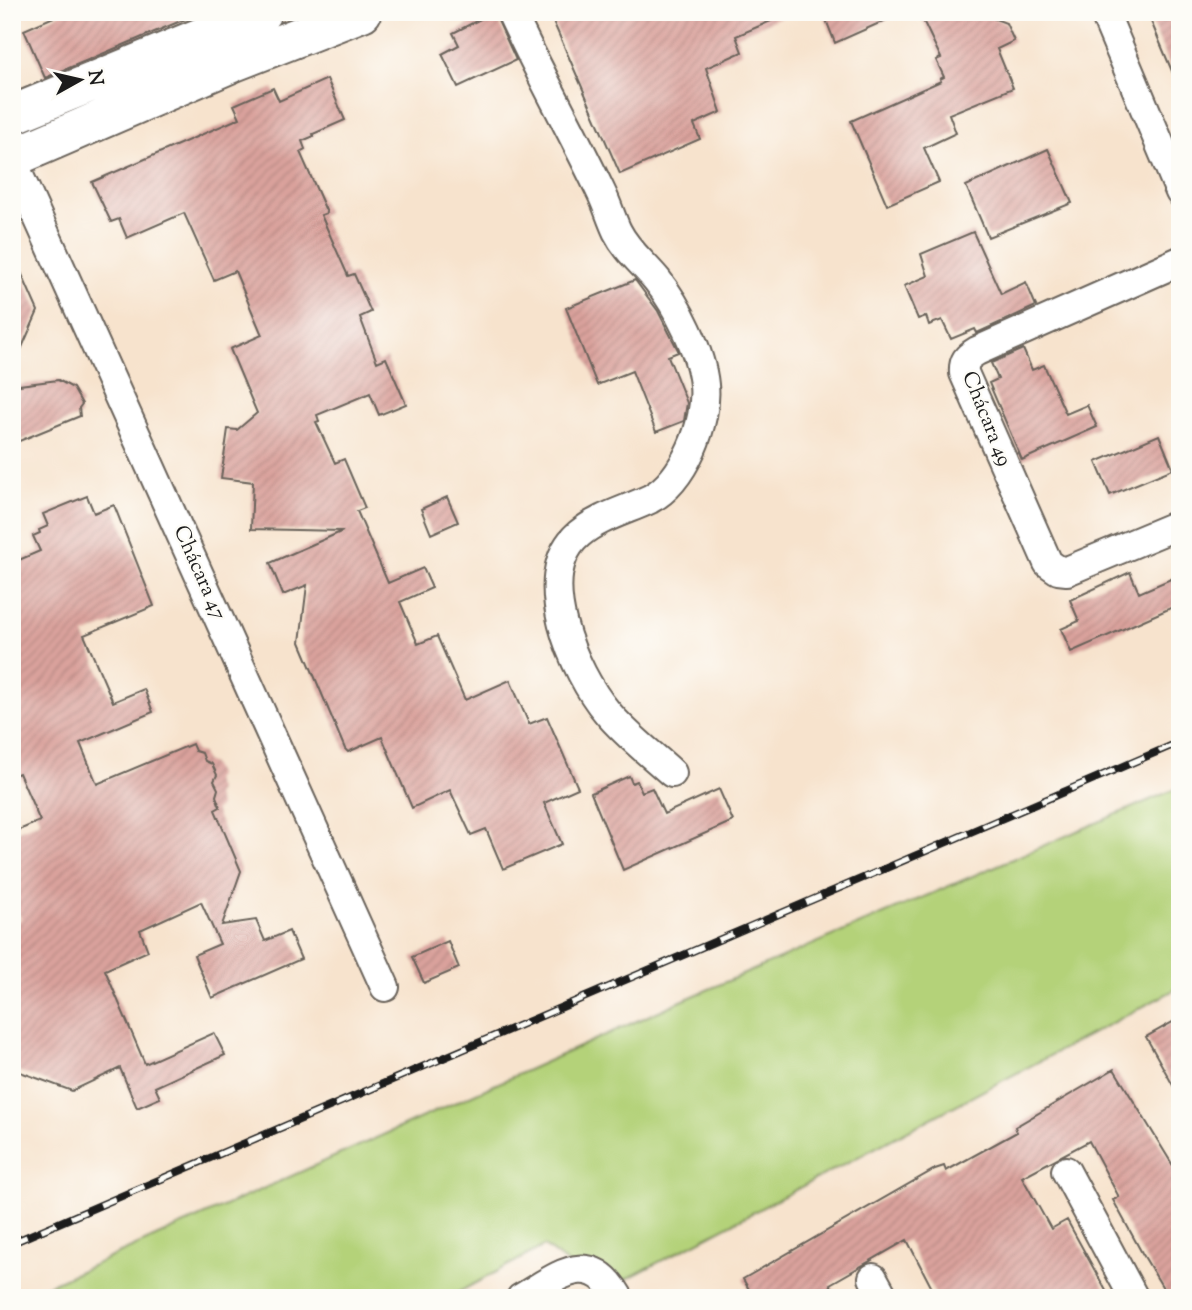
<svg xmlns="http://www.w3.org/2000/svg" width="1192" height="1310" viewBox="0 0 1192 1310" font-family="'Sorts Mill Goudy',serif">
<defs>
<pattern id="building-hatch" width="6" height="6" patternUnits="userSpaceOnUse" patternTransform="scale(1.75)"><rect width="6" height="6" fill="#daa29c"/><path d="M-1 1l2-2M0 6l6-6M5 7l2-2" fill="none" stroke="#ba8b86"/></pattern>
</defs>
<rect width="100%" height="100%" fill="#fdfcf7"/>
<filter id="ink" filterUnits="userSpaceOnUse"><feTurbulence type="fractalNoise" baseFrequency=".0143" numOctaves="2"/><feDisplacementMap in="SourceGraphic" scale="14" xChannelSelector="R" yChannelSelector="G"/><feConvolveMatrix kernelMatrix="1 2 1 2 8 2 1 2 1" color-interpolation-filters="sRGB"/></filter>
<filter id="wash" filterUnits="userSpaceOnUse"><feTurbulence type="fractalNoise" baseFrequency=".00686" numOctaves="4" result="noise"/><feDisplacementMap in="SourceGraphic" scale="28" xChannelSelector="R" yChannelSelector="G"/><feGaussianBlur stdDeviation="1.57" result="paint"/><feColorMatrix in="noise" values="0 0 0 0 0 0 0 0 0 0 0 0 0 0 0 0 0 1.4 0 .05"/><feComposite in="paint" operator="in"/></filter>
<g filter="url(#wash)">
<rect width="100%" height="100%" fill="#f7e3cd"/>
<path fill="#b4d279" stroke="#68774a" stroke-width="2" d="M1180,787V987L604,1291L544,1246L448,1298H20L679,1002Z"/>
<g id="blocks">
<path fill="url(#building-hatch)" d="M65,12H202L45,78L24,30Z
M494,12L516,60L458,87L442,54L459,45L453,33Z
M549,12H792L736,36L742,52L706,68L721,112L694,124L700,139L620,174Z
M823,12H904L835,43Z
M919,12H977L1006,23L1014,41L997,49L1013,88L949,114L956,133L924,148L939,182L887,205L851,121L941,81L940,79L944,77L936,60L941,58Z
M1147,12H1180V90Z
M327,79L345,120L313,134L314,136L302,141L305,149L300,152L327,213L321,215L348,276L354,274L371,312L360,317L377,362L386,358L406,404L379,415L370,393L317,415L319,421L316,422L335,463L344,459L365,508L357,511L388,583L423,568L432,588L400,602L418,644L437,636L465,700L510,680L529,724L547,717L578,788L544,803L562,844L503,869L486,829L471,835L450,790L412,808L382,737L348,752L345,749L300,642L307,585L283,595L270,563L343,531L251,529L253,482L221,478L228,429L237,430L257,413L230,349L262,335L235,271L214,280L184,213L127,238L119,219L111,222L92,182L240,118L234,105L273,88L279,101Z
M1048,149L1072,203L988,237L966,186Z
M973,232L1001,294L1026,282L1036,306L977,333L975,329L951,339L942,320L929,325L926,316L918,319L904,286L928,276L921,254Z
M12,252L38,311L12,370Z
M635,280L658,311L678,350V352L668,356L687,403L684,421L656,432L632,371L597,385L566,308Z
M1023,349L1032,370L1044,365L1066,414L1087,405L1097,427L1022,460L989,383L998,379L991,363Z
M58,380L73,388L82,404L79,408L80,416L12,444V386Z
M1159,435L1173,469L1110,495L1096,462Z
M87,496L94,513L114,505L154,606L84,635L113,702L144,689L153,712L80,743L97,784L192,744L195,751L202,753L205,761L212,764L217,775L214,781L218,789L216,796L220,807L215,810L241,871L222,925L256,920L265,941L289,931L301,959L212,998L194,955L220,944L201,902L140,930L148,951L105,970L145,1064L214,1033L225,1055L155,1087L160,1098L137,1108L120,1068L72,1091L12,1069V923L21,919L12,900V833L40,821L19,773L12,776V563L40,551L33,536L40,533L39,530L48,526L43,514Z
M447,497L458,522L431,534L421,509Z
M1130,572L1139,593L1180,575V604L1071,652L1061,629L1079,621L1070,600Z
M629,776L632,783L637,781L642,792L652,788L664,814L719,789L733,821L623,870L591,793Z
M448,941L459,968L424,983L412,957Z
M1180,1018V1098L1146,1037Z
M1114,1069L1180,1177V1298H1169L1142,1253L1113,1200L1119,1197L1089,1141L1022,1177L1051,1229L1067,1220L1110,1298H937L907,1240L830,1284L838,1298H754L743,1279L935,1169L944,1166L946,1171L1017,1132L1015,1127Z"/>
</g>
</g>
<g filter="url(#ink)">
<use href="#blocks" fill-opacity="0" stroke="#69625a" stroke-width="2"/>
<g fill="none" stroke-linecap="round" stroke-linejoin="round">
<g stroke="#69625a" stroke-width="32">
<path id="minor" d="M511,12C539,73 572,131 601,192C607,204 611,218 617,231C627,251 643,263 657,280C677,305 701,352 704,385C708,422 684,481 650,499C627,510 599,517 579,534C531,575 574,673 607,712C626,735 650,753 672,773
M1104,12L1180,192
M12,160L385,987
M1180,261L977,351C967,357 963,361 964,373L1048,563L1058,570L1067,571L1180,524
M1066,1171L1134,1298
M873,1278L884,1298
M521,1298C559,1276 590,1247 619,1298"/>
</g>
<g stroke="#69625a" stroke-width="42">
<path id="secondary" d="M12,115L262,12
M12,158L234,62L362,12"/>
</g>
<use href="#minor" stroke="#fff" stroke-width="28"/>
<use href="#secondary" stroke="#fff" stroke-width="38"/>
<g stroke="#1c1c1c" stroke-width="8">
<path id="rail" d="M12,1243L1180,742"/>
</g>
<use href="#rail" stroke="#fdfcf7" stroke-width="5" stroke-dasharray="16" stroke-linecap="butt"/>
</g>
</g>
<g text-anchor="middle" dominant-baseline="central" stroke-width="5" stroke-linejoin="round" paint-order="stroke">
<g font-size="21" fill="#1c1c1c" stroke="#fdfcf7">
<text transform="translate(986 419) rotate(68)">Chácara 49</text>
<text transform="translate(199 573) rotate(66)">Chácara 47</text>
</g>
</g>
<rect width="1192" height="1310" fill="none" stroke="#fdfcf7" stroke-width="42"/>
<g transform="translate(80 80) rotate(82)" stroke="#fdfcf7" stroke-width="5" paint-order="stroke">
<path d="M0-5L12 26L0 18L-12 26Z" fill="#1c1c1c"/>
<text y="-10" font-size="19" font-weight="bold" text-anchor="middle" fill="#1c1c1c">N</text>
</g>
</svg>
